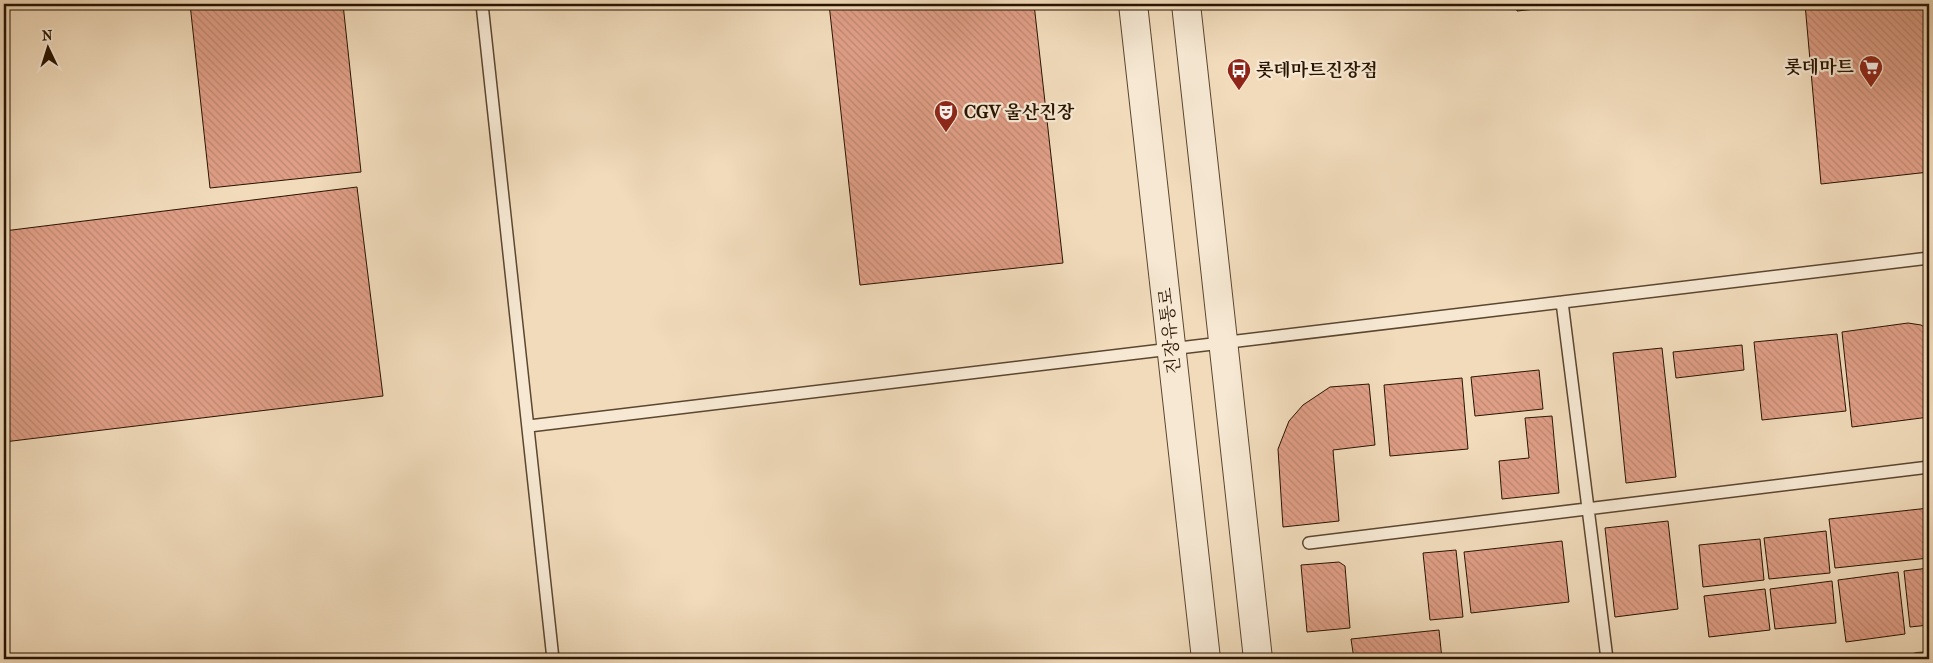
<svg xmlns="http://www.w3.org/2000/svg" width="1933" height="663" viewBox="0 0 1933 663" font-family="'IM FELL French Canon','Noto Serif KR',serif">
<defs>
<pattern id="building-back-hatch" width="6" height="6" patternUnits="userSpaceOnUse" patternTransform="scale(1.25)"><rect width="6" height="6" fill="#df9e86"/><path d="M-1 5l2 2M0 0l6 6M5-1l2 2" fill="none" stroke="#bf8772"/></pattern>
</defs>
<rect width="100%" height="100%" fill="#f1dbbb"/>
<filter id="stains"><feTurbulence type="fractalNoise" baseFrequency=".004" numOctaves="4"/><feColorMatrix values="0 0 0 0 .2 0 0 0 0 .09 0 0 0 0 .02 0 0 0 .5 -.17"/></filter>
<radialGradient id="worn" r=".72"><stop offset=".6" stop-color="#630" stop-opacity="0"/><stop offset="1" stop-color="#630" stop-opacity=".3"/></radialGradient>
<path fill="url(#building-back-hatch)" stroke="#291400" d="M190,4H343L361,172L210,188Z
M829,4H1034L1063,263L860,285Z
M1516,4H1583L1517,11Z
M1805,4H1929V172L1821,184Z
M357,187L383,396L4,442V231Z
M1908,323L1921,325L1929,330V417L1852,427L1842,332Z
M1837,334L1846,411L1762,420L1754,342Z
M1742,345L1744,370L1676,378L1673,352Z
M1662,348L1676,477L1626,483L1613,353Z
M1539,370L1543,409L1475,416L1471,377Z
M1462,378L1468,449L1390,456L1384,385Z
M1369,384L1375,445L1333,450L1339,521L1283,527L1278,449L1289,421L1303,405L1330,387Z
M1552,416L1559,493L1502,499L1499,461L1529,458L1525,418Z
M1929,508V558L1835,568L1829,519Z
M1668,521L1678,609L1615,617L1605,528Z
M1826,531L1830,573L1769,579L1764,538Z
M1760,539L1764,580L1703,587L1699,545Z
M1562,541L1569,602L1471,613L1464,552Z
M1456,550L1463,617L1430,620L1423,553Z
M1339,562L1345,566L1350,628L1307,632L1301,565Z
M1929,568V625L1910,627L1904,571Z
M1898,572L1905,634L1846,642L1838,580Z
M1832,581L1836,623L1775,629L1770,589Z
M1765,589L1770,630L1709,637L1704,596Z
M1439,630L1442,659H1354L1351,639Z"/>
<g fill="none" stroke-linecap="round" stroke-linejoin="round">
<g stroke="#5b462f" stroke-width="14">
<path id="service" d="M482,4L553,659
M1562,302L1607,659
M529,426L1929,258
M1309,543L1929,467
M1917,659L1929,658"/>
</g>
<g stroke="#5b462f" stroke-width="30">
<path id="tertiary" d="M1133,4L1206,659
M1186,4L1258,659"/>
</g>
<use href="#service" stroke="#f6e8d3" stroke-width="11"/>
<use href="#tertiary" stroke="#f6e8d3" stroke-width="28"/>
</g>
<defs>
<g id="supermarket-pin" transform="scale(1.25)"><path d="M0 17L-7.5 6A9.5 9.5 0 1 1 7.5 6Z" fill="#8f2418" stroke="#f6e8d3"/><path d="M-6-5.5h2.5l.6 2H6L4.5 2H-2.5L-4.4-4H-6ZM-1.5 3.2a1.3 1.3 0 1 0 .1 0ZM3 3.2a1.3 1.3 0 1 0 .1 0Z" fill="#fff"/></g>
<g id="bus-pin" transform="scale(1.25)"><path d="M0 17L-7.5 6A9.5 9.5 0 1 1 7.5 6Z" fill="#8f2418" stroke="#f6e8d3"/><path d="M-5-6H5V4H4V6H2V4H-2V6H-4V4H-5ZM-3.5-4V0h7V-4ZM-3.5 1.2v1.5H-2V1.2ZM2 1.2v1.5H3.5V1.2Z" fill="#fff"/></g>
<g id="theatre-pin" transform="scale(1.25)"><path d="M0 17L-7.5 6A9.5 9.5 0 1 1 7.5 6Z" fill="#8f2418" stroke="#f6e8d3"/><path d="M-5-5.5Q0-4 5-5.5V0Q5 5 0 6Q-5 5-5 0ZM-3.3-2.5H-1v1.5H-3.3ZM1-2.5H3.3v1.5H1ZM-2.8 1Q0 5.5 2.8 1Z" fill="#fff"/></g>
</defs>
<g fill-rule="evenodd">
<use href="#supermarket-pin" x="1871" y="67"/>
<use href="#bus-pin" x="1239" y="70"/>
<use href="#theatre-pin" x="946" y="112"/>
</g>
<g text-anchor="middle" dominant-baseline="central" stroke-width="4.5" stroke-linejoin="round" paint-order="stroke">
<g font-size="18" font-weight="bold" fill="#291400" stroke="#f6e8d3" text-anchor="start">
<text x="1854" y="67" text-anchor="end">롯데마트</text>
<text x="1256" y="70">롯데마트진장점</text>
<text x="964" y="112">CGV 울산진장</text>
</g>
<g font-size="18" fill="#291400" stroke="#f6e8d3">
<text transform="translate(1170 331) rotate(-96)">진장유통로</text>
</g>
</g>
<rect width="1933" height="663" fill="none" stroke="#f1dbbb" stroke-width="20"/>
<rect x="5" y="5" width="1923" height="653" fill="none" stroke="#291400" stroke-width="2.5"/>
<rect x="10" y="10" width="1913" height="643" fill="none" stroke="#291400"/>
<g transform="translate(48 48) rotate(356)" stroke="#f6e8d3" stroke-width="4" paint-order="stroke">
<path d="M0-4L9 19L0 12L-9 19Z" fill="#291400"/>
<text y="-8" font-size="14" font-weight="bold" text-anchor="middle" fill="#291400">N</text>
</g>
<rect width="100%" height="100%" filter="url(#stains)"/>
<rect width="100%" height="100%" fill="url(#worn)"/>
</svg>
